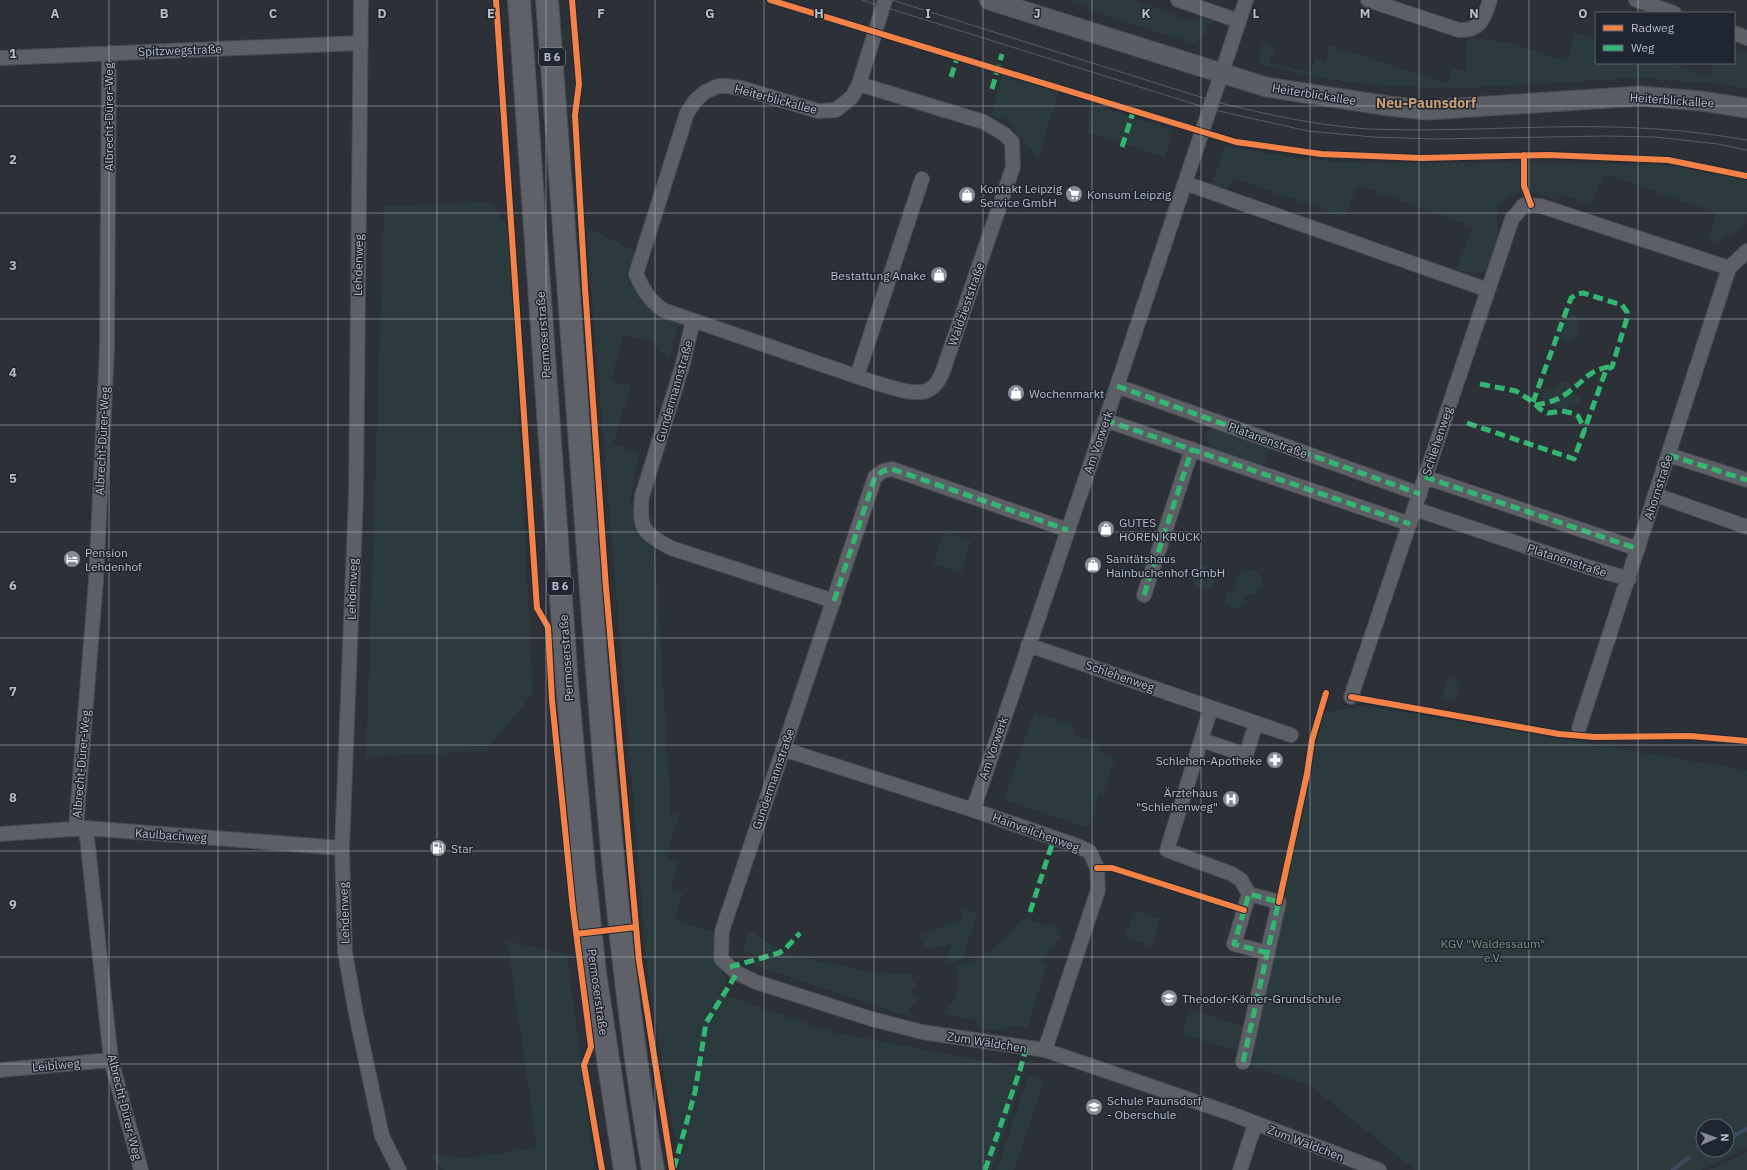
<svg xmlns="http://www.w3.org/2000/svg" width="1747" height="1170" viewBox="0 0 1747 1170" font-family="'IBM Plex Sans',sans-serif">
<rect width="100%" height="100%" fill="#2c3037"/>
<path fill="#2a3a3d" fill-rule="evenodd" d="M1068,0H1134L1187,20L1204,18L1213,21L1201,38L1193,43L1103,15Z
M1575,33L1596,39V63H1670L1710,76L1714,63H1734V47L1747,52V89L1720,84L1640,78L1447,89L1378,85L1327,79L1262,65L1258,60L1263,43L1276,49L1269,62L1311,72L1315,59L1326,62L1328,45L1447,83L1452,67L1466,72L1467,41L1473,38L1508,42L1566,61Z
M1003,74L1059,91L1038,159L1007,120L991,115Z
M1094,105L1173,130L1165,157L1086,132Z
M1225,146L1303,159L1366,163H1553L1669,165L1747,180V215L1742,229L1716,242L1708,239L1716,213L1605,174L1590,205L1562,194L1556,201C1528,190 1525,185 1498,204C1497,227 1501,251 1486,271C1475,274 1467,273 1456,269L1473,227L1358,185L1344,217L1233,178L1227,189L1212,184Z
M491,202L509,228L533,694L486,751L366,757L384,206Z
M586,227L635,251L631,280L642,302L656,314L679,323L670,358C662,355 657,351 654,343L623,334L611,381L631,386L613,444L639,452L630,501L644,535L655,553L671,813L679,816L666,857L679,862L671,888L683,893L674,920L717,933L720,968L728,982L721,994L832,1032L1026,1069L992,1170H680L647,969Z
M1572,315L1576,316C1582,326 1578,341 1565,343C1559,333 1561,320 1572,315Z
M1566,381L1571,385L1573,393L1579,397L1581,401C1576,408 1565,411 1556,407L1554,403L1545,406L1541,395L1543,392C1552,391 1558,383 1566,381Z
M1213,422L1272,444L1261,471L1210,453C1210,445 1206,441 1206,432L1210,429Z
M944,532L971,541L961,573L933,564Z
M1192 577a12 12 0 1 1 24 0a12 12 0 1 1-24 0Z
M1248,569C1262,571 1267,585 1255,594L1245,596V603L1240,608H1230L1225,600C1226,594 1230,589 1237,590C1233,580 1237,571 1248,569Z
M1448,677L1461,682L1455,702L1441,698Z
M1361,705L1747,770V1148L1702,1170H1415L1309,1085L1246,1064L1281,889L1307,774L1317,715ZM1703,1126H1727V1150H1703Z
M1034,712L1075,726L1073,734L1102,744L1099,752L1115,758L1103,794L1100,793L1088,828L1004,800Z
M963,908L977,913L963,960L945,964L951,945L927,949L919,937L960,919Z
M1135,910L1160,919L1152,947L1125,936Z
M1030,918L1032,922L1045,924L1061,930L1060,938L1041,961L1047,964L1027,1029L1014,1025L997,1031L977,1028L978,1022C967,1017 953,1017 941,1014C958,997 961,991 956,967C984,959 1004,941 1022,919Z
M750,930L786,954L869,972L910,974L916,985L912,991L917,999L909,1009L913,1018L754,965L758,956L743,950Z
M507,941L567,954L595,1170H444L428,1154L463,1158L537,1148Z
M1190,1009L1244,1027L1238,1052L1182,1034Z
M1028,1076L1044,1081L1014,1170H996Z
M1747,1152V1170H1709Z"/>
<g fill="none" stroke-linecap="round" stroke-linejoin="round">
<path stroke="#3d495f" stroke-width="4.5" d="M1727,1139L1747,1129
M1673,1170L1688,1158"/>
<g stroke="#484b50" stroke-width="16">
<path id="street" d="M361,0L356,495L342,848L345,952L356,1014L382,1136L399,1170
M1178,0L1239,21
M1368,0L1459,30C1481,31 1484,18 1490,0
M1636,0L1674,13
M1734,33L1747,38
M0,58L361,43
M859,84L984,122L1004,134L1012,142L1013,167L947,359C944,368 941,380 933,387C920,399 891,387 876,383L663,310C648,299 644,291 636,274L687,113L695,101L705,92L718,86H727L741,88L818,111L836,110L852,97L859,84L885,0
M1185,183L1488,290
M693,321L682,367L642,496C639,529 642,532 671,548L834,601
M857,376L922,179
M1117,386L1420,494
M1105,420L1410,524
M1669,455L1747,480
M1425,477L1638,549
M1656,495L1747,527
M1415,509L1588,567L1629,579
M1068,530L892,469L883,471L875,477L722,931L721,959L737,973L756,982L872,1019L922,1032L1045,1050L1232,1114L1379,1170
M1144,595L1192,449
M1028,645L1291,735
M1351,697L1512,219L1524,205L1541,206L1729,268
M1211,708L1167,850L1232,874L1241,880L1249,894
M1579,728L1729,268L1747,251
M1202,740L1246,755L1256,723
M783,749L973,810L1078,846L1090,852L1097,868L1098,890L1045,1050
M973,810L1117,386L1246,0
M76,828L96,580L107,348L109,53
M86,828L111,1060L141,1170
M0,834L86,828L342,848
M1243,1062L1279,902L1249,894L1234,944L1268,953
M0,1070L111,1060
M1240,1170L1255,1124"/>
</g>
<g stroke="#484b50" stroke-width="21">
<path id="secondary" d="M989,0L1266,87L1389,106L1427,110L1640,96L1701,101L1747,108"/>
</g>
<g stroke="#4a4d54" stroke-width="24">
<path id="primary" d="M519,0L567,684L585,880L595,973L625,1170
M547,0C561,188 575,377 589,565C604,768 619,970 653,1170"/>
</g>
<use href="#street" stroke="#5c5f65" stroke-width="14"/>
<use href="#secondary" stroke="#5a5d64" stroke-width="19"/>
<use href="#primary" stroke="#5e6167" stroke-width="22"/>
<path stroke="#5a5d63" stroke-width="1" d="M862,0L1210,109L1308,131L1373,137L1434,139L1606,136L1655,137L1718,144L1747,150
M892,0L1213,101C1264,114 1317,126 1370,129C1466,133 1562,122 1657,129C1687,131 1717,135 1747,140"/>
<path stroke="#33b770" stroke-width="5" stroke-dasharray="10 5" stroke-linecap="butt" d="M951,77L957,58
M992,89L1002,54
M1122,147L1133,112
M1480,384L1516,391L1533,402L1540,409L1548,413L1562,411L1572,413L1578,416L1585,430
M1117,386L1420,494
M1535,405C1548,403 1559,400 1570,391C1585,380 1590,369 1610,367
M1105,420L1410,524
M1467,423L1574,459L1606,370L1612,367L1627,318V312L1622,305L1583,293L1577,294L1571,298L1533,402
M1669,455L1747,480
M1425,477L1638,549
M1144,595L1192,449
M834,601L875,477L883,471L892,469L1068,530
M1030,912L1054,838
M1268,953L1234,944L1249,894L1279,902
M730,967L779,953L786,948L800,933
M1243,1062L1279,900
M674,1168L695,1092L706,1023L737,973
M985,1170L1020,1070L1026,1048"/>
<g stroke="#202631" stroke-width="8">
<path id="cycleway" d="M496,0L537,608L548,627L552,700L573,909L591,1047L584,1065L602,1170
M572,0L579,84L575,115L585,288L606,588L639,960L672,1170
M770,0L1236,142L1321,154L1421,158L1549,155L1668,160L1747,176
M1524,155V186L1531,205
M1351,697L1559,734L1595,737L1690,736L1747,741
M1097,868H1112L1244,910
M1279,902L1307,774L1312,740L1326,693
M576,934L636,927"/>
</g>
<use href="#cycleway" stroke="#f48246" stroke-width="6"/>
</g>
<path fill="none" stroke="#b7bcc7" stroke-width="1" stroke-opacity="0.55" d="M109,0V1170M218,0V1170M328,0V1170M437,0V1170M546,0V1170M655,0V1170M764,0V1170M874,0V1170M983,0V1170M1092,0V1170M1201,0V1170M1310,0V1170M1419,0V1170M1529,0V1170M1638,0V13M1638,63V1170M0,106H1747M0,213H1747M0,319H1747M0,425H1747M0,532H1747M0,638H1747M0,745H1747M0,851H1747M0,957H1747M0,1064H1747"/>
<defs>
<g id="supermarket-disc" transform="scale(0.9)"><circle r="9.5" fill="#868b95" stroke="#202631"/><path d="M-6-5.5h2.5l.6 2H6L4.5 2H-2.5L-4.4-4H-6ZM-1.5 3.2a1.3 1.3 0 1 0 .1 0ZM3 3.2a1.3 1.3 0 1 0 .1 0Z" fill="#fff"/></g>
<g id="shop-disc" transform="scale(0.9)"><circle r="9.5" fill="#868b95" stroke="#202631"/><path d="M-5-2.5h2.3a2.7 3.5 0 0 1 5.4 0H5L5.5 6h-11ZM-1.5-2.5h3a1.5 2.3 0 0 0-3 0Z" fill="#fff"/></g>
<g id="hotel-disc" transform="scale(0.9)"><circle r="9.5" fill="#868b95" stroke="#202631"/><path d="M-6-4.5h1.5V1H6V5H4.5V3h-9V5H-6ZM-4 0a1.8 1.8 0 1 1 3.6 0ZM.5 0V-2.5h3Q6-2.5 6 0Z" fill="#fff"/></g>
<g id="pharmacy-disc" transform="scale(0.9)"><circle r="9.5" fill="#868b95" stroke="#202631"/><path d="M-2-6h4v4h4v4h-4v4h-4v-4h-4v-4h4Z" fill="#fff"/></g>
<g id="hospital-disc" transform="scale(0.9)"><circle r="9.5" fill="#868b95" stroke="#202631"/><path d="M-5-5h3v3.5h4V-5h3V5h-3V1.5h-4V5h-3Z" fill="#fff"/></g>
<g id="fuel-disc" transform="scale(0.9)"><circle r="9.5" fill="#868b95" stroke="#202631"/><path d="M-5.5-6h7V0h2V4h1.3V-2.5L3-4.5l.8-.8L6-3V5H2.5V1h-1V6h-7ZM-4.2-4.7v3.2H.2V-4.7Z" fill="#fff"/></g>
<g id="school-disc" transform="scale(0.9)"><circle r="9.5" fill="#868b95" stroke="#202631"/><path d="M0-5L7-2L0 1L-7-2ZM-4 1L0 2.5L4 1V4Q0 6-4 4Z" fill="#fff"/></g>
</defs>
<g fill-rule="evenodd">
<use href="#supermarket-disc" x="1074" y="194"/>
<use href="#shop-disc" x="967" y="195"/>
<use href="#shop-disc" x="939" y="275"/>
<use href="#shop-disc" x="1016" y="393"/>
<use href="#shop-disc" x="1106" y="529"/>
<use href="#hotel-disc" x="72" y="559"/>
<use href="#shop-disc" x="1093" y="565"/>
<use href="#pharmacy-disc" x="1275" y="760"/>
<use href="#hospital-disc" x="1231" y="799"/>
<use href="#fuel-disc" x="438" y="848"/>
<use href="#school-disc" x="1169" y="998"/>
<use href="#school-disc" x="1094" y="1107"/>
</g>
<g text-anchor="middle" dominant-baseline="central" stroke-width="3" stroke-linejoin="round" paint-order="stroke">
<g fill="#202631" stroke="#8a8f9a" stroke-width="1">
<rect x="539" y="48" width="26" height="18" rx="3"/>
<rect x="547" y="577" width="26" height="18" rx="3"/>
</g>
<g font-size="11" font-weight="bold" fill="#b7bcc7">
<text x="552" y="57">B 6</text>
<text x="560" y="586">B 6</text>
</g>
<g font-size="12" fill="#b7bcc7" stroke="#202631">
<text transform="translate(180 50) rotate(-2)">Spitzwegstraße</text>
<text transform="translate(1314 94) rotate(9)">Heiterblickallee</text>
<text transform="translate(776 99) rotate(15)">Heiterblickallee</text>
<text transform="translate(1672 100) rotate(4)">Heiterblickallee</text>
<text transform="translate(108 117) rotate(-90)">Albrecht-Dürer-Weg</text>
<text transform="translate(358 265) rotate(-89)">Lehdenweg</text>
<text transform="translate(966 304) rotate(-71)">Waldzieststraße</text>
<text transform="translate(543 335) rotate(-94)">Permoserstraße</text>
<text transform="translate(674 391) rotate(-74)">Gundermannstraße</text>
<text transform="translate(1268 440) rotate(20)">Platanenstraße</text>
<text transform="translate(102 441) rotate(-87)">Albrecht-Dürer-Weg</text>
<text transform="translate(1437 441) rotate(-72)">Schlehenweg</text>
<text transform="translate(1098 442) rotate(-71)">Am Vorwerk</text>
<text transform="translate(1658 487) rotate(-72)">Ahornstraße</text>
<text transform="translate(1567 560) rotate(18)">Platanenstraße</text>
<text transform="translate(352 589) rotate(-88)">Lehdenweg</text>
<text transform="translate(566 658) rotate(-94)">Permoserstraße</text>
<text transform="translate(1120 676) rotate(19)">Schlehenweg</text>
<text transform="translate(993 748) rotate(-71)">Am Vorwerk</text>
<text transform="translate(81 764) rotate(-85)">Albrecht-Dürer-Weg</text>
<text transform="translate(773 779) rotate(-71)">Gundermannstraße</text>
<text transform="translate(1036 832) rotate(20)">Hainveilchenweg</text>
<text transform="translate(171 835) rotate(4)">Kaulbachweg</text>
<text transform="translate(344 913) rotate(-92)">Lehdenweg</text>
<text transform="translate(598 992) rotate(82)">Permoserstraße</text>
<text transform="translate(987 1042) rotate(9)">Zum Wäldchen</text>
<text transform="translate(56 1065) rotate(-5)">Leiblweg</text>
<text transform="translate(125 1107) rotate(76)">Albrecht-Dürer-Weg</text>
<text transform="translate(1306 1143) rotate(21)">Zum Wäldchen</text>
</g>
<g font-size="12" fill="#b7bcc7" stroke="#202631" text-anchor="start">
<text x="980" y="188">Kontakt Leipzig<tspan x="980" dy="14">Service GmbH</tspan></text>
<text x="1087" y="194">Konsum Leipzig</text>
<text x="926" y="275" text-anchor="end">Bestattung Anake</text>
<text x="1029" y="393">Wochenmarkt</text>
<text x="1119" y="522">GUTES<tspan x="1119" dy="14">HÖREN KRÜCK</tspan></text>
<text x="85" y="552">Pension<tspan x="85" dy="14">Lehdenhof</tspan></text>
<text x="1106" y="558">Sanitätshaus<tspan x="1106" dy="14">Hainbuchenhof GmbH</tspan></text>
<text x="1262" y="760" text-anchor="end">Schlehen-Apotheke</text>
<text x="1218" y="792" text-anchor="end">Ärztehaus<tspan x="1218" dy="14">"Schlehenweg"</tspan></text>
<text x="451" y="848">Star</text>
<text x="1182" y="998">Theodor-Körner-Grundschule</text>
<text x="1107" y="1100">Schule Paunsdorf<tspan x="1107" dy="14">- Oberschule</tspan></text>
</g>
<g font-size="12" fill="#71967b" stroke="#202631">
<text x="1493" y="943">KGV "Waldessaum"<tspan x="1493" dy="14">e.V.</tspan></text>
</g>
<g font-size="14" font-weight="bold" fill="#c99b70" stroke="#202631">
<text x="1426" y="103">Neu-Paunsdorf</text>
</g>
</g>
<g font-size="13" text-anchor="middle" font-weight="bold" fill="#b7bcc7" stroke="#202631" stroke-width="3" stroke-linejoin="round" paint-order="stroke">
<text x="55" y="18">A</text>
<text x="164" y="18">B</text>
<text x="273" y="18">C</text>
<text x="382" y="18">D</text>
<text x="491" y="18">E</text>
<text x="601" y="18">F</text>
<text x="710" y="18">G</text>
<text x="819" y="18">H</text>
<text x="928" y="18">I</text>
<text x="1037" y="18">J</text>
<text x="1146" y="18">K</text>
<text x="1256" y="18">L</text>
<text x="1365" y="18">M</text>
<text x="1474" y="18">N</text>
<text x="1583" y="18">O</text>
<text x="13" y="58">1</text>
<text x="13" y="164">2</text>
<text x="13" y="270">3</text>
<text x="13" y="377">4</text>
<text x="13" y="483">5</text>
<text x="13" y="590">6</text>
<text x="13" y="696">7</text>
<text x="13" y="802">8</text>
<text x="13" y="909">9</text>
</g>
<rect x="1595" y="12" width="140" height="52" fill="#202631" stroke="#5c626d"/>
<rect x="1603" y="25" width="20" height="6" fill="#f48246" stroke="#5c626d"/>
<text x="1631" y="32" font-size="12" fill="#b7bcc7">Radweg</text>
<rect x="1603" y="45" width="20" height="6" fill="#33b770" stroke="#5c626d"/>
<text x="1631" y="52" font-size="12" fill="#b7bcc7">Weg</text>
<g transform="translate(1715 1138) rotate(88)"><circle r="19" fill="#202631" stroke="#5c626d"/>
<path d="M0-3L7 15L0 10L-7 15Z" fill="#868b95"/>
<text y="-6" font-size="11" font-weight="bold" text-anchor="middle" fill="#b7bcc7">N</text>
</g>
</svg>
